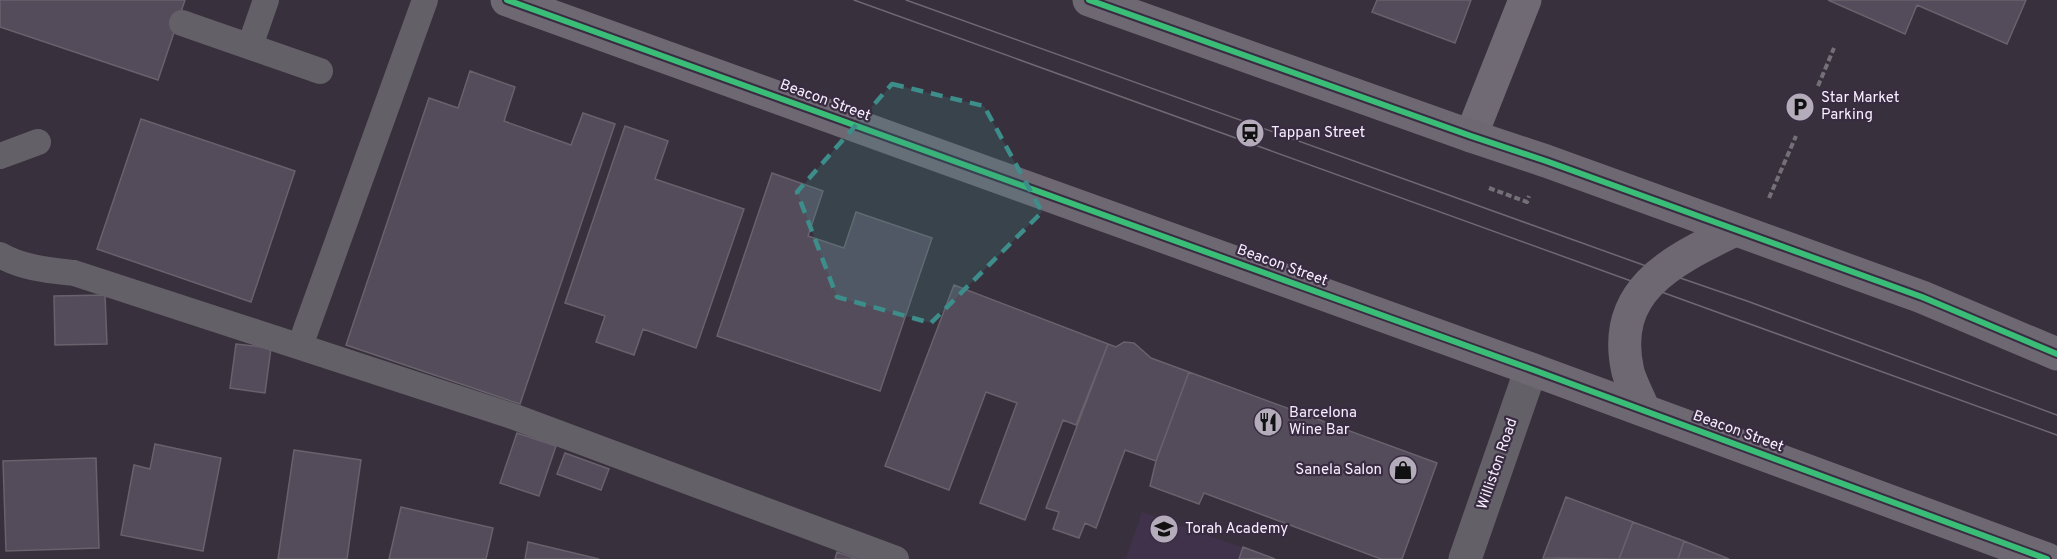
<svg xmlns="http://www.w3.org/2000/svg" width="2057" height="559" viewBox="0 0 2057 559" font-family="Overpass,sans-serif">
<rect width="100%" height="100%" fill="#38313d"/>
<path fill="#41324c" d="M1142,512L1275,559H1126Z"/>
<path fill="#544c5a" stroke="#68626c" stroke-width="1.5" d="M0,0H185L158,80L0,27Z
M1377,0H1471L1455,43L1372,12Z
M1828,0H2026L2007,44L1917,5L1905,34Z
M470,71L515,87L504,121L571,145L583,113L615,124L520,404L346,345L429,98L458,108Z
M141,119L295,171L251,302L97,249Z
M625,126L668,141L655,179L744,209L696,348L643,329L634,355L596,342L605,316L565,303Z
M772,173L823,191L808,236L844,248L856,212L932,238L880,391L717,336Z
M954,285L1108,344L1076,425L1063,420L1025,520L980,503L1017,403L986,392L949,490L885,466Z
M105,295L107,344L55,345L54,296Z
M1124,342L1134,343L1151,358L1189,372L1156,461L1125,450L1096,528L1085,523L1079,538L1053,529L1059,512L1046,508L1108,344L1116,347Z
M236,344L271,348L265,393L230,388Z
M1189,372L1437,463L1402,559H1381L1204,493L1199,504L1150,486L1156,461Z
M517,433L556,446L539,496L500,483Z
M155,444L221,458L203,551L121,535L134,465L150,469Z
M294,450L361,460L347,559H278Z
M565,453L609,469L601,490L557,474Z
M96,458L99,548L6,551L3,461Z
M1566,497L1633,522L1619,559L1543,558Z
M401,507L493,528L486,559H389Z
M1633,522L1684,541L1678,559H1619Z
M1684,541L1729,559H1678Z
M528,542L599,559H525Z
M1243,547L1275,559H1239Z
M837,552L857,559H835Z"/>
<g fill="none" stroke-linecap="round" stroke-linejoin="round">
<path stroke="#747078" stroke-width="4" stroke-dasharray="6 3" stroke-linecap="butt" d="M1818,86L1834,48
M1489,188L1527,202L1529,196
M1769,198L1796,136"/>
<path stroke="#646068" stroke-width="26" d="M182,23L320,71
M250,46L266,0
M0,156L38,142
M0,255C23,268 48,270 74,273L515,417L896,559
M305,332L425,0"/>
<path stroke="#646068" stroke-width="33" d="M1465,559L1531,369"/>
<path stroke="#6f6a74" stroke-width="33" d="M1471,136L1525,0"/>
<path stroke="#6e6873" stroke-width="33" d="M507,0L1531,369L2047,559
M1089,0L1471,136L1546,161L1922,297L2057,354
M1644,410C1639,398 1632,385 1628,372C1609,289 1674,260 1735,230"/>
<path stroke="#6e6872" stroke-width="1.5" d="M854,0L2057,435
M906,0L1660,271L1747,301L2057,415"/>
<g stroke="#392c42" stroke-width="10">
<path id="cycleway" d="M507,0L1531,369L2047,559
M1089,0L1471,136L1546,161L1922,297L2057,354"/>
</g>
<use href="#cycleway" stroke="#3abd76" stroke-width="6"/>
</g>
<path fill="#3d8e8b" fill-opacity="0.2" stroke="#3d8e8b" stroke-width="4.5" stroke-dasharray="12 8" stroke-linejoin="round" d="M892,84L984,106L1042,212L931,323L837,297L797,192Z"/>
<defs>
<g id="parking-disc" transform="scale(1.5)"><circle r="9.5" fill="#b4acba" stroke="#392c42"/><path d="M-3.5-5.5H1a3.5 3.5 0 0 1 0 7H-1V5.5H-3.5ZM-1-3.4V-.6H.8a1.4 1.4 0 0 0 0-2.8Z" fill="#111"/></g>
<g id="station-disc" transform="scale(1.5)"><circle r="9.5" fill="#b4acba" stroke="#392c42"/><path d="M-3-6H3Q5-6 5-4V2Q5 4 3 4L4.5 6H3L1.5 4h-3L-3 6H-4.5L-3 4Q-5 4-5 2V-4Q-5-6-3-6ZM-3.5-4v3h7v-3ZM-3.5 1v1.5H-2V1ZM2 1v1.5H3.5V1Z" fill="#111"/></g>
<g id="restaurant-disc" transform="scale(1.5)"><circle r="9.5" fill="#b4acba" stroke="#392c42"/><path d="M-5-6h1v4h1v-4h1v4h1v-4h1v5L-1.5 .5V6h-2V.5L-5-1ZM5-6V6H3V1.5H1.5Q1.5-4 5-6Z" fill="#111"/></g>
<g id="shop-disc" transform="scale(1.5)"><circle r="9.5" fill="#b4acba" stroke="#392c42"/><path d="M-5-2.5h2.3a2.7 3.5 0 0 1 5.4 0H5L5.5 6h-11ZM-1.5-2.5h3a1.5 2.3 0 0 0-3 0Z" fill="#111"/></g>
<g id="school-disc" transform="scale(1.5)"><circle r="9.5" fill="#b4acba" stroke="#392c42"/><path d="M0-5L7-2L0 1L-7-2ZM-4 1L0 2.5L4 1V4Q0 6-4 4Z" fill="#111"/></g>
</defs>
<g fill-rule="evenodd">
<use href="#parking-disc" x="1800" y="107"/>
<use href="#station-disc" x="1250" y="133"/>
<use href="#restaurant-disc" x="1268" y="422"/>
<use href="#shop-disc" x="1403" y="470"/>
<use href="#school-disc" x="1164" y="529"/>
</g>
<g text-anchor="middle" dominant-baseline="central" stroke-width="4.5" stroke-linejoin="round" paint-order="stroke">
<g font-size="15" fill="#f7effe" stroke="#392c42" text-anchor="start">
<text x="1821" y="98">Star Market<tspan x="1821" dy="17">Parking</tspan></text>
<text x="1271" y="133">Tappan Street</text>
<text x="1289" y="413">Barcelona<tspan x="1289" dy="17">Wine Bar</tspan></text>
<text x="1382" y="470" text-anchor="end">Sanela Salon</text>
<text x="1185" y="529">Torah Academy</text>
</g>
<g font-size="15" fill="#f7effe" stroke="#392c42">
<text transform="translate(825 101) rotate(20)">Beacon Street</text>
<text transform="translate(1282 266) rotate(20)">Beacon Street</text>
<text transform="translate(1738 432) rotate(20)">Beacon Street</text>
<text transform="translate(1498 464) rotate(-71)">Williston Road</text>
</g>
</g>
</svg>
